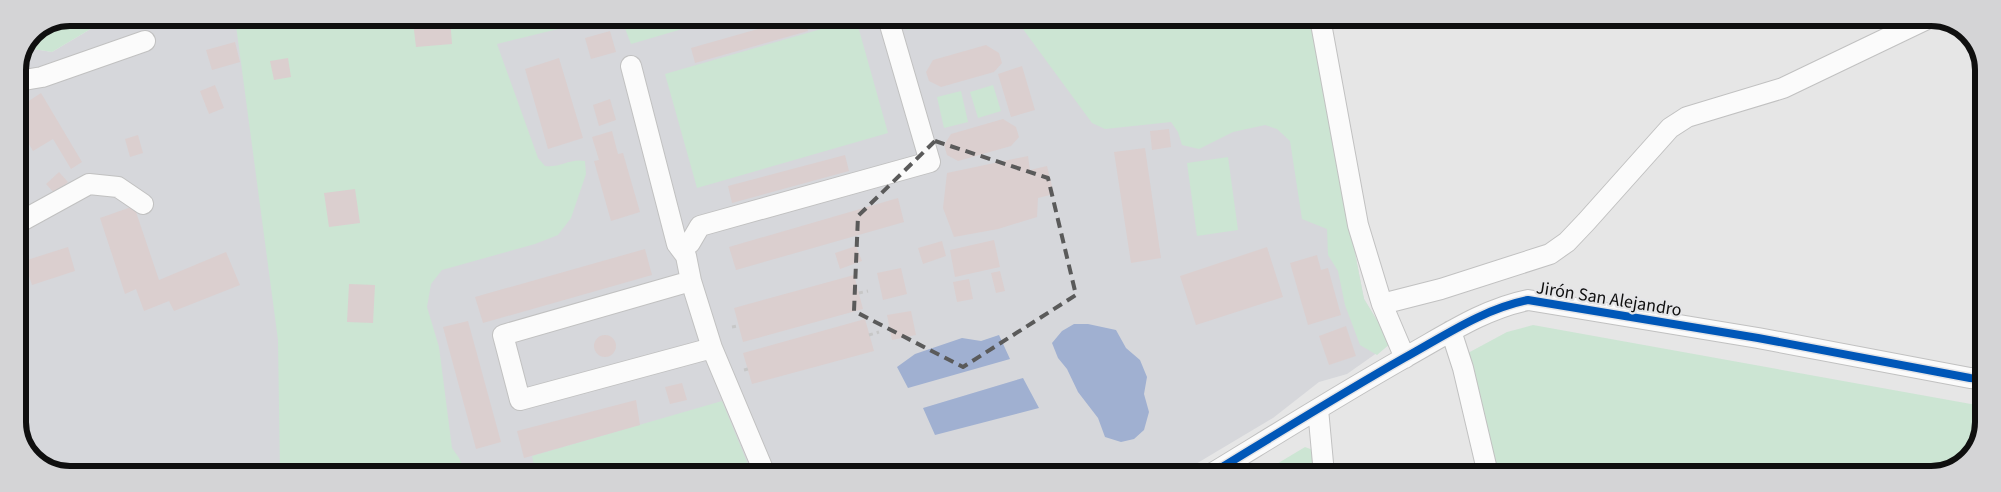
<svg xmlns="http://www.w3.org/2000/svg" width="2001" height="492" viewBox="0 0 2001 492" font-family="'Source Sans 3',sans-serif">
<rect width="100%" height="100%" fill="#e6e6e6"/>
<path fill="#d6d7db" d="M109,18H1309L1364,299L1391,343L1347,374L1319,382L1273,418L1179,474L60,473L31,457L18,428V70L27,48L52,52Z"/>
<path fill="#cce5d3" d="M70,18H109L52,52L27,48L33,33Z
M235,18H603L497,44L538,158L545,166C560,168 570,158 585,161L586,174L571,218L558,235L535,244L442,270L431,284L427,307L439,347L452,448L459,458L464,469L461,474H424C417,465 406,464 396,463L394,474H280L278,340Z
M621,18H720L631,44Z
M906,18H949L907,30Z
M958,18H1309L1364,299L1391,343L1377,355L1360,345L1345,305L1338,271L1328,255L1327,229L1302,219L1290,141L1277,129L1265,125L1233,132L1199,149L1182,145L1178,132L1171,122L1105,129L1092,123L1020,25Z
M856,19L888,133L697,188L665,74Z
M993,85L1001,111L978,118L970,92Z
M961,91L968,122L944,128L937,97Z
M1228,157L1238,230L1197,236L1187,163Z
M1533,325L1982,406V432L1963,463L1931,474H1497L1468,353L1507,332Z
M722,401L752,474H599L598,472L591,474H536L532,456Z
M1305,447L1313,450L1316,474H1260Z"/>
<path fill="#a0b0d1" d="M1074,324H1088L1116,330L1126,348L1140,360L1147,377L1144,394L1149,412L1144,430L1134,439L1121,442L1105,437L1098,418L1078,392L1067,369L1058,358L1052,343L1062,331Z
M999,335L1010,359L908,388L897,367L915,354L962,338L981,341Z
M1023,378L1039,408L935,435L923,408Z"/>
<path fill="#dbcfcf" d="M450,18L452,44L416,47L413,22Z
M796,18H804L808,31L695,63L691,48Z
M610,31L616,52L591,59L585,38Z
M235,42L240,62L212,70L206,50Z
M986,45L999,53L1002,63L994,72L941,87L929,81L926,72L933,60Z
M288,58L291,77L274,80L270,61Z
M559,58L583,138L548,149L525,69Z
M1022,66L1035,110L1011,117L998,74Z
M215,85L224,108L209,114L200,91Z
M41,93L82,162L71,169L53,139L33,151L18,125V108Z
M610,99L616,120L599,126L593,105Z
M1003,119L1016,127L1019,137L1011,146L958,161L947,155L944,145L951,134Z
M1169,129L1171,147L1152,150L1150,131Z
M612,131L618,154L623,153L640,212L611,221L594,161L599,160L592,137Z
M138,135L143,153L130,157L125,139Z
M1145,148L1161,258L1131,263L1114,152Z
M845,155L849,171L732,203L728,186Z
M1028,156L1030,170L1047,166L1054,194L1038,198L1037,217L998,229L954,237L943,208L947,173Z
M59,172L68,182L55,194L46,184Z
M355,189L360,223L329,227L324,193Z
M898,198L904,222L736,270L729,247Z
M134,206L159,280L226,252L240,285L174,311L169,301L144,311L136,289L125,294L100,218Z
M994,240L1000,267L955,277L950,250Z
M942,241L946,256L923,264L918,248Z
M856,246L862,261L840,269L835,253Z
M68,247L75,271L32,285L24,261Z
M1267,247L1283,297L1196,325L1180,276Z
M645,249L652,275L483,323L475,297Z
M1317,255L1321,270L1328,268L1341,315L1308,325L1290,263Z
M901,268L907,294L883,300L877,273Z
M1000,271L1005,291L996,293L991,273Z
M854,275L863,309L743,342L734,308Z
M969,279L973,299L957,302L953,282Z
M349,284L375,285L373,323L347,322Z
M911,311L916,335L892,340L887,315Z
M865,319L874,351L752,384L743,353Z
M468,321L501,442L476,449L443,327Z
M1346,326L1356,356L1329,365L1319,336Z
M594 346a11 11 0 1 1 22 0a11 11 0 1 1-22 0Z
M682,383L687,400L670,404L665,387Z
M636,400L640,425L524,458L517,431Z"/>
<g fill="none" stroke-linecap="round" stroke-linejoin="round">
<g stroke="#c1c1c1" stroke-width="22">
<path id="minor" d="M1320,18L1358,225L1382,304L1405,358
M631,66L677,244L686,256L691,281L712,348L765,474
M18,81L42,77L145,41
M18,223L89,184L118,187L143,204
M677,244L690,243L700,226L930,162L888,18
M691,281L503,335L520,400L712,348
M1382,304L1441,289L1550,254L1567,242L1586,222L1670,128L1687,117L1783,88L1927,19
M1451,331L1463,368L1488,474
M1318,409L1324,474
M1211,474C1275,435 1339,395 1404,358C1444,336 1483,309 1528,300L1758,338L1970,378L1983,379"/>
</g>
<path stroke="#c7c7c7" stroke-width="3" stroke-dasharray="4 4" stroke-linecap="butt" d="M859,293L868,291
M732,327L738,326
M869,335L879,332
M744,370L748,369"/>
<use href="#minor" stroke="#fbfbfb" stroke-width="20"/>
<g stroke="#e5e5e7" stroke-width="11">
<path id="cycleway" d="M1211,474C1275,435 1339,395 1404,358C1444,336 1483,309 1528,300L1758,338L1970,378L1983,379"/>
</g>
<use href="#cycleway" stroke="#0057b8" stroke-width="8"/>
</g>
<path fill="none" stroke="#5a5a5a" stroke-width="4" stroke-dasharray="10 6" stroke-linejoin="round" d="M935,141L1048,178L1076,295L963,367L854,311L858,216Z"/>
<g text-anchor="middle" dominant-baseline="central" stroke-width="4.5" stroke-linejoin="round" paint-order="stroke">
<g font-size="18" fill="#0f0f0f" stroke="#e5e5e7">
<text transform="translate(1609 299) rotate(9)">Jirón San Alejandro</text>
</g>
</g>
<path d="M0 0H2001V492H0ZM70 26H1931A44 44 0 0 1 1975 70V422A44 44 0 0 1 1931 466H70A44 44 0 0 1 26 422V70A44 44 0 0 1 70 26Z" fill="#d4d4d6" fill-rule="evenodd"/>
<path fill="none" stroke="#0f0f0f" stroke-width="6" d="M70 26H1931A44 44 0 0 1 1975 70V422A44 44 0 0 1 1931 466H70A44 44 0 0 1 26 422V70A44 44 0 0 1 70 26Z"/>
</svg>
